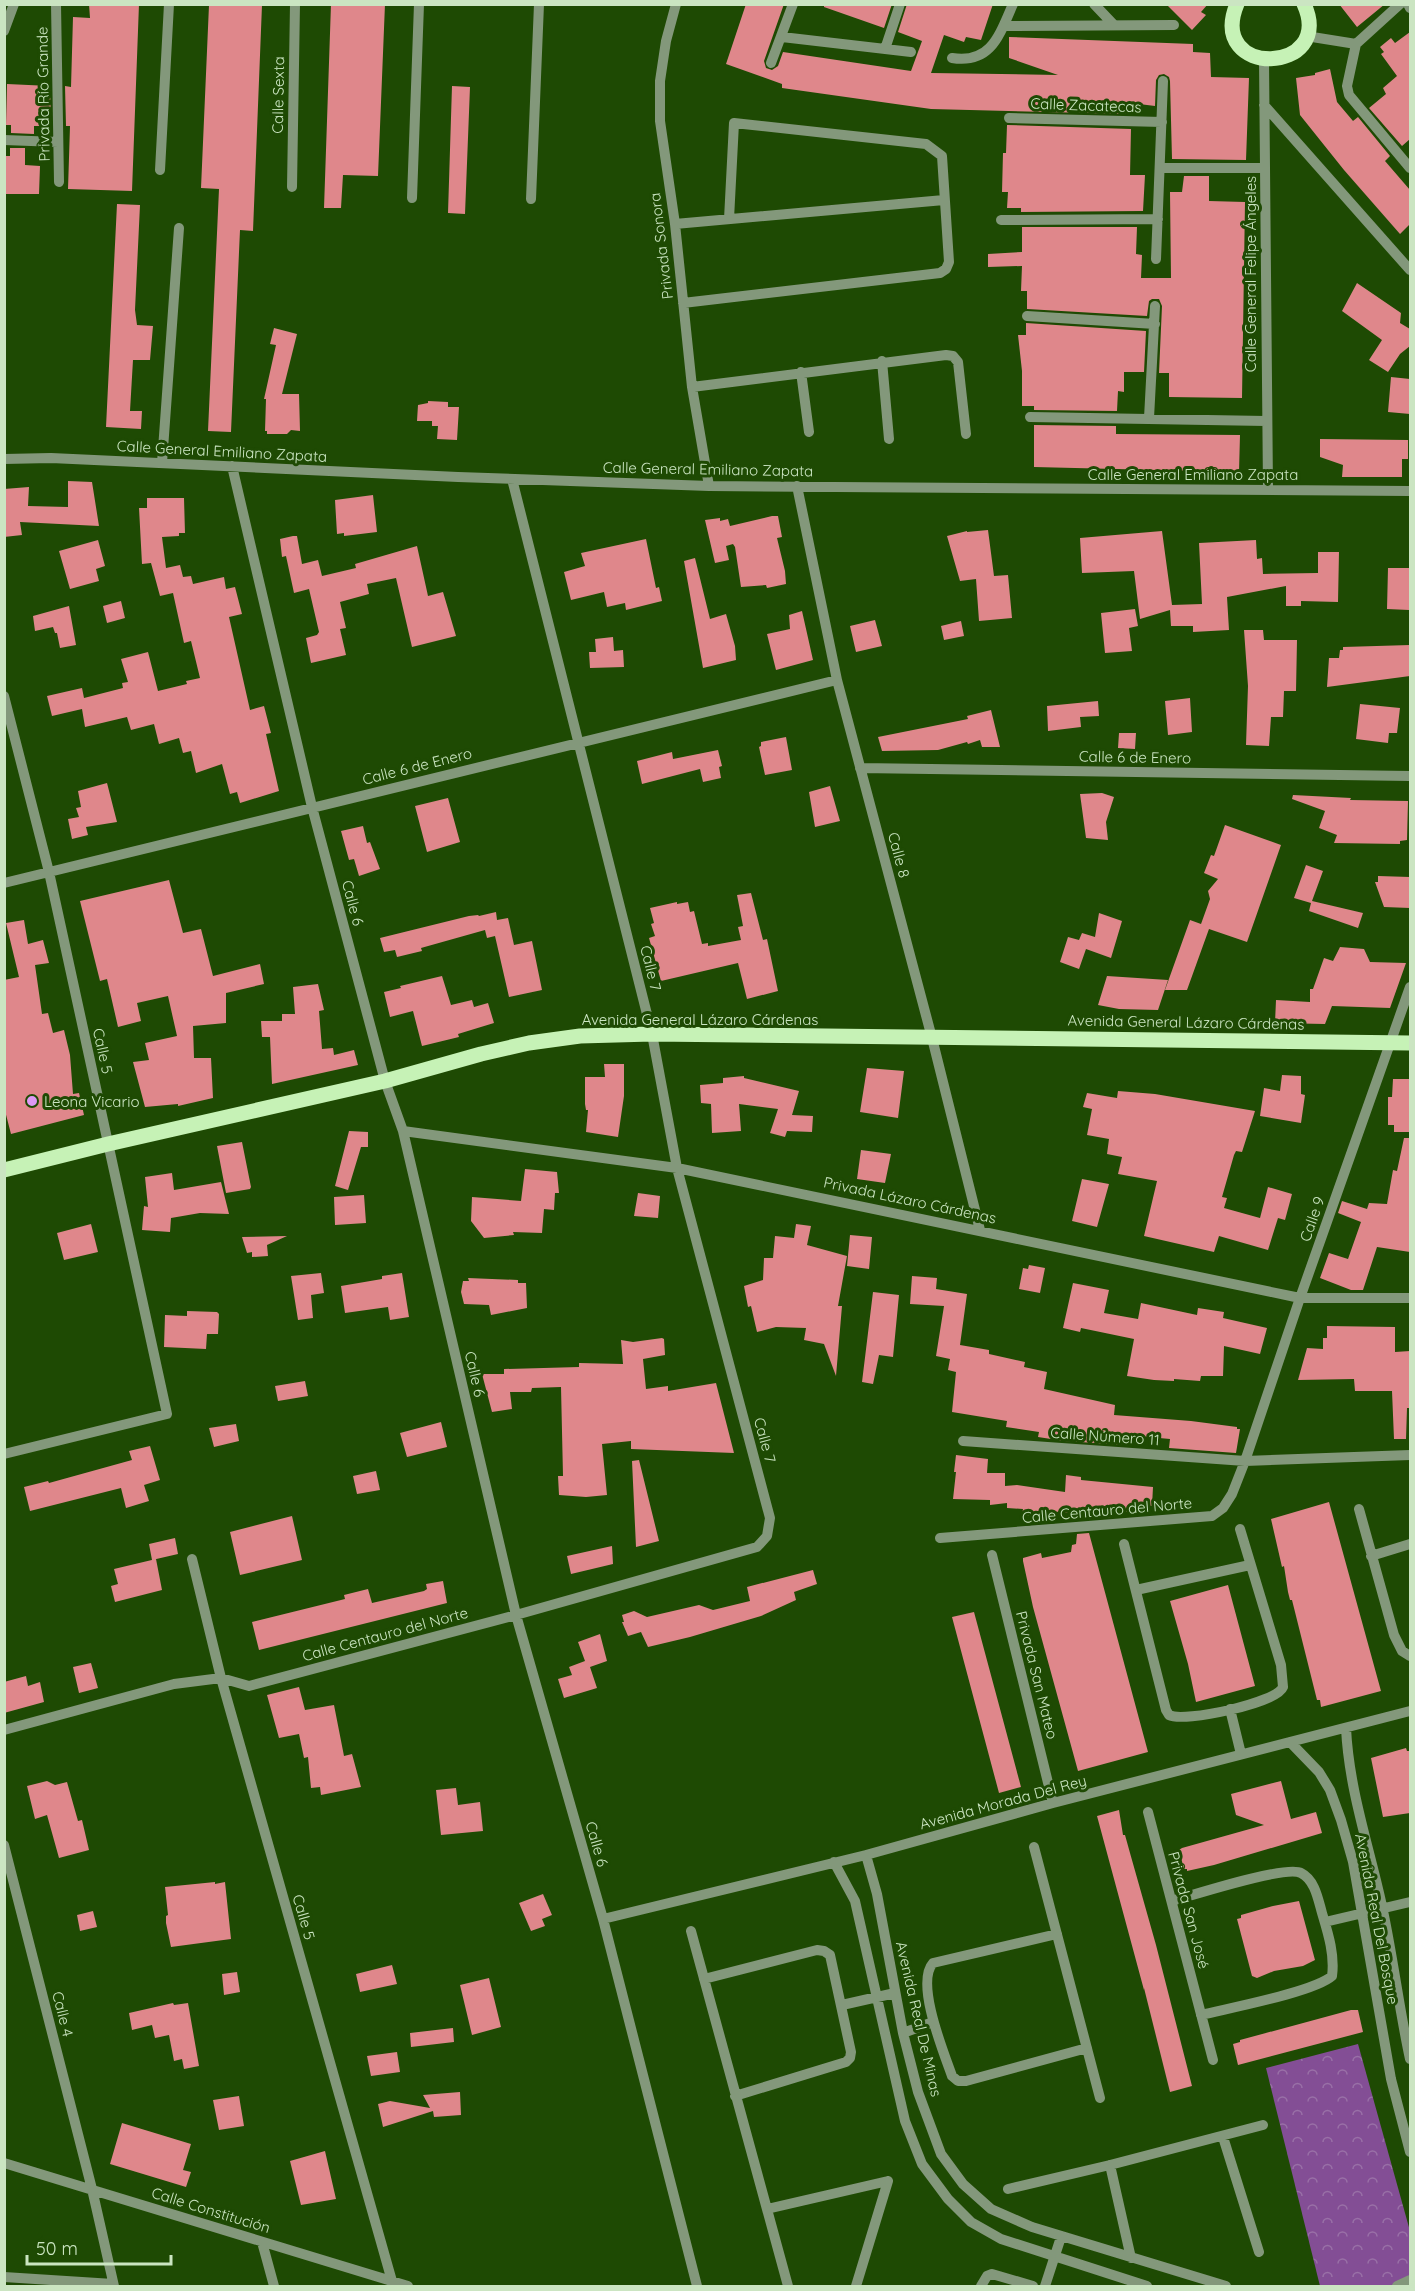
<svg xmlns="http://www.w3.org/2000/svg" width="1415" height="2291" viewBox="0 0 1415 2291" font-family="Quicksand,sans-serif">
<defs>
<pattern id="park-crowns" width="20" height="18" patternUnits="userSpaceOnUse" patternTransform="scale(1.5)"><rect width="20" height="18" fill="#834e95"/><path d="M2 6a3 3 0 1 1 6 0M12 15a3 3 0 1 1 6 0" fill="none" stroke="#9970a7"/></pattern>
</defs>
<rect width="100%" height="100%" fill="#1e4a03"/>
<path fill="url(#park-crowns)" d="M1358,2044L1410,2231V2286H1320L1266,2068Z"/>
<path fill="#df878b" d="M89,4H139L132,191L68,189L70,126H66L65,86L71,87L73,17L90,18Z
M331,4H385L378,176L343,175L341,208H324Z
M746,4H784L764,61L766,68L772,70L778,66L783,52L911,71L922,41L898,32L907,4H993L981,40L966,37L964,42L944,35L931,73L1058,75L1009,58V37L1193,44V52L1210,53L1211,77L1249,78L1246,160L1172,159L1170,81L1169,77L1164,74L1159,75L1156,80L1155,106L1139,104V112L1131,114L931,109L782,88V84L726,64Z
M824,4H892L884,28L824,7Z
M1166,4H1208L1201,12L1206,15L1192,30Z
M1339,4H1385L1357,27Z
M209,5H262L253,231L240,230L231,432L208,431L219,189L201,188Z
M1410,32V139L1402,146L1369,108L1386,94L1383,88L1397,76L1381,54L1384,52L1380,47L1391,38L1395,43Z
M1330,69L1337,102L1353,121L1358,117L1390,156L1385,161L1410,190V224L1400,234L1344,170L1300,115L1296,78L1315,75V73Z
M7,84L50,86L51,126H34V134L11,133V125H6Z
M452,86L470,87L465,214L448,213Z
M1007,125L1131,129L1130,175H1145L1143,211L1021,212V208H1007L1008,192H1002L1003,153H1006Z
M10,148H25V165L40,166L39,194H4V156H10Z
M1184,176H1209V201L1245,202L1242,398L1169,397V373H1159L1162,306L1159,299H1152L1149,301L1147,316L1027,309V291H1021L1022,266L988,267V254L1022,252V227H1137L1136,254L1142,255L1141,278H1171L1170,192H1182Z
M117,204L140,205L135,310L137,325L153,326L150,360H133L130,411H142L141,429L106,427Z
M1357,283L1401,313L1400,323L1410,329V346L1400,354L1388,372L1369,360L1382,340L1342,311Z
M1026,323L1146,331L1144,372H1124V392L1118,391L1117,411L1034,410V406H1022V371L1018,335H1026Z
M274,328L297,334L282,394H299L300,431L291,430L287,434H267V431H265L266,399H264L276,345L270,344Z
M1391,377L1410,379V414L1388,412Z
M428,401L448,402V407H459L457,440L437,439L438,426H432V421H417L418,405L428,403Z
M1034,425L1116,426V434L1240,435L1239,472L1034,467Z
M1320,439L1408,440V459H1402V477H1342L1343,465L1320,457Z
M68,481L92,482L99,526L20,522L22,535L4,537V489L29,487L28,506L68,507Z
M373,495L377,532L344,536V533L337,534L335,500Z
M147,498H184L185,533H179V536L162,537L166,568L180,565L183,577L191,576L193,584L224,577L226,589L235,587L242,614L229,617L250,710L264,706L271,733L266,734L279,791L240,803L237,792L230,794L222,764L196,773L191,751L183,753L179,738L159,744L154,724L131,730L127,717L85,727L82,709L52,716L47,696L82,688L84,698L123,688L122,683L128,682L121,659L148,652L158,691L187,684L186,681L200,678L191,641L184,643L173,593L160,596L151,563L142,564L139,508H147Z
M772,516H778L782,537L777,538L785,571L786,584L767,588L766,585L741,587L735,547L733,544L726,546L729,560L715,563L705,520L720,518V521L728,519L730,526Z
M988,530L994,576L1008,575L1012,618L979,621L976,579L960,581L947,536L967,531V532Z
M1162,531L1172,605L1202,604L1199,543L1256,540L1257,559L1262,558L1263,574L1318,573V552H1339L1338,602L1301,601V606H1286V586L1227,597L1229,630L1193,632V626H1171L1170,610L1140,619L1134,571L1082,573L1080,538Z
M293,536H297L302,564L318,560L322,576L356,568L355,564L417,546L428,596L443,592L456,636L412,647L396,578L367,584L369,594L340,602L346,628L340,629L346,655L311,663L306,638L317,635L319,632L309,589L294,593L286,556L282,557L280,539Z
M646,539L656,588L659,587L662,601L626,610L625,603L607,607L604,592L571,600L564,572L585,566L581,553Z
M98,540L105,566L96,569L99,581L70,589L59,551Z
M695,558L710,619L726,614L735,646L736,660L703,668L684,561Z
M1388,568H1410L1409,610L1387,609Z
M121,601L125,618L107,623L103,606Z
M69,606L76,645L60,648L57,633H55L53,627L35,631L33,616Z
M1135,609L1138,626L1129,628L1132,651L1105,653L1101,613Z
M802,611L813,660L776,670L767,634L790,629L789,615Z
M875,620L882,646L856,652L850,626Z
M961,621L964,636L944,640L941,626Z
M1244,630H1263L1264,640H1297L1296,691H1284L1283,717H1271L1269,746L1246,745L1248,686Z
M613,637L614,651L623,650L624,667L590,668L589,652H596L595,639Z
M1410,645V676L1327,687L1329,658H1339L1340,650H1343V647Z
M1190,698L1192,732L1168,735L1165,701Z
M1098,701L1099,716L1080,717L1081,727L1048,731L1047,706Z
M1360,704L1400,708L1397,733H1389L1388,743L1356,739Z
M991,710L1000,747H982L980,740L968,744L967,742L938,750L882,751L878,737L968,719L967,716Z
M1119,733H1136L1135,749L1118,748Z
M786,737L792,770L765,775L759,747L761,746V742Z
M718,750L722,766L719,767L721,778L703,782L700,769L642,784L637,761L672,752L673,759Z
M107,783L117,822L86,827L88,835L72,839L68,819L79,817L76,808L81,807L78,791Z
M830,786L840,821L815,827L809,792Z
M1102,793L1114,797L1106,822L1108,840L1086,838L1080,794Z
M1293,795L1351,798L1350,800L1408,801L1407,840L1400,841V844L1334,843L1337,835L1319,828L1325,811L1292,799Z
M448,798L460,842L427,852L415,806Z
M1225,825L1281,845L1247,942L1209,929L1187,990H1165L1190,920L1201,924L1210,899L1208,891L1218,879L1204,873L1211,855L1214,856Z
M363,826L367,843L370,842L380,869L359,876L354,859L349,860L341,831Z
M1306,865L1323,871L1312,901L1363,913L1358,928L1309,911L1311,903L1294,898Z
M1378,876L1410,877V908L1384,907L1375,882H1378Z
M169,880L183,933L201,929L213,976L260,964L264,984L226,993V1023L193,1026L194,1058H211L213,1098L178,1106V1104L145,1107L133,1062L149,1060L145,1043L177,1036L168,996L137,1003L141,1021L118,1027L107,979L100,981L80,901Z
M751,893L763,940L767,939L778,991L747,999L738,963L661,981L649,938L655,936L651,924L654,923L650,908L677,902V904L688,902L690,912L694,911L702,944L708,943V946L741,940L738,927L743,926L737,895Z
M496,912L497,920L508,918L514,945L532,941L542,990L509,997L495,936L487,938L485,930L421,948L422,951L397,957L395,950L384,952L380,938L469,916L478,915L479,916Z
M1099,913L1122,921L1111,958L1086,949L1079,969L1060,962L1068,937L1079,940L1082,933L1095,937Z
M24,920L28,944L43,940L49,963L35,965L42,1014L48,1013L53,1033L64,1030L70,1055L73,1094L79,1093L84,1115L11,1134L4,1107V980L19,977L6,923Z
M1340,947L1364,949L1370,962L1406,963L1390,1008L1332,1006L1325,1024L1275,1023L1276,1000L1310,1002V989H1313L1324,958L1333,961Z
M442,976L451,1005L472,1000L474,1007L488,1003L494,1023L458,1034L459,1037L422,1046L413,1011L390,1017L384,992L401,988L400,986Z
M1107,976L1168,980L1158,1010L1119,1009L1098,1005Z
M318,984L324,1010L319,1011L322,1049L333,1048L334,1055L354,1050L358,1065L272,1084L270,1037H262L261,1021H282V1014H295L293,987Z
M604,1064H624V1096L618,1137L586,1132L588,1110H586L585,1104V1077H605Z
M867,1068L904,1071L898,1118L860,1112Z
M1282,1075L1301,1076V1094L1305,1095L1301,1123L1260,1116L1264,1088L1280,1091Z
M744,1076V1078L799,1091L792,1115L813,1116L812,1132L787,1131L785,1137L770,1133L778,1109L739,1104L741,1131L712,1133L711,1104L701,1103L700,1085L723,1083V1078Z
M1393,1079H1410V1132H1394V1125H1388V1097H1392Z
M1118,1091L1155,1094L1255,1111L1242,1152L1236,1151L1234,1155L1222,1197L1227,1198L1224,1208L1260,1218L1268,1187L1292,1194L1285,1220L1278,1218L1268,1250L1219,1236L1214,1252L1144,1236L1157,1181L1118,1174L1122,1157L1107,1154L1109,1139L1087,1135L1092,1109L1083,1107L1087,1093L1117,1098Z
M349,1131L368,1132V1147H361L348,1190L335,1186Z
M1404,1138H1410V1252L1377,1247L1363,1290H1351L1320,1278L1329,1253L1348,1259L1361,1222L1338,1213L1342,1201L1367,1209L1369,1203L1387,1204L1393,1170L1397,1171Z
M242,1142L251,1187L250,1189L226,1193L217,1146Z
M861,1150L891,1154L885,1183L857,1179Z
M525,1169L557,1172L559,1193H555L554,1210L544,1209L542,1233L513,1232L514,1235L484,1238L471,1221L472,1197L521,1201Z
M172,1173L174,1190L221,1182L229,1214L200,1213L171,1218L170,1232L142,1230L144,1206L148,1207L145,1177Z
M1082,1179L1109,1184L1097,1227L1072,1221Z
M638,1193L660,1196L658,1218L634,1216Z
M364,1195L366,1223L335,1225L334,1197Z
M91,1224L98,1252L64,1260L57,1233Z
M796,1224L811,1226L807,1245L847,1256L838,1306H842L836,1376L824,1344L804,1340L806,1328L776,1327L757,1332L751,1306L748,1307L744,1286L763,1280L764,1258H773L775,1236L794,1238Z
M850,1235L872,1237L869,1269L847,1266Z
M287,1236L267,1245L268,1256L252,1257V1252L247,1253L242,1237Z
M1029,1265L1045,1268L1040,1293L1019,1289L1023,1268L1028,1269Z
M321,1273L324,1293L311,1295L313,1318L298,1320L291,1276Z
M402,1273L409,1317L390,1320L388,1307L345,1313L341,1286L382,1279V1276Z
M912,1276L937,1278L936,1289L967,1294L960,1345L989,1350V1354L1025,1362L1024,1367L1047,1372L1044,1389L1115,1405L1114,1415L1191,1421L1237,1427V1429H1240L1236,1453L1169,1448L1170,1439L1127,1435V1445L1064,1441L1038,1437L1039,1432L1006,1427L1007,1421L952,1412L956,1372L948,1370L950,1359L936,1356L944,1306L910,1304Z
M468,1278L518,1280V1283H526L527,1308L491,1315L489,1305L464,1304L461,1292L463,1281H469Z
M1073,1283L1109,1290L1104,1313L1138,1319L1141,1303L1197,1315L1198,1308L1224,1312L1223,1318L1267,1328L1260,1354L1224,1346L1223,1376H1201L1200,1381L1174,1379V1381L1154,1380L1127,1376L1134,1339L1081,1328L1080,1332L1063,1328Z
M873,1292L899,1295L893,1357L879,1355L873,1384L862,1382Z
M187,1311L217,1312L219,1314L218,1334H207L206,1349L164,1347L165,1315L187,1316Z
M1327,1326L1395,1327V1352L1410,1351V1408H1407L1406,1439H1394L1392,1391H1355L1354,1379L1298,1380L1307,1348L1323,1349V1338H1327Z
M662,1338L664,1339L665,1355L643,1359L646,1389L668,1386V1391L716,1383L734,1453L631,1449V1441L602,1444L607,1495L586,1497L559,1495L558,1476H563L561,1387L532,1388L531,1392H510L512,1409L492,1412L482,1374H504V1369L579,1367V1363L623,1364L621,1340L633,1342Z
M305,1381L308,1396L278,1401L275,1386Z
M441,1422L447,1447L407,1457L400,1433Z
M236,1424L239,1441L214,1447L209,1428Z
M150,1446L160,1480L144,1485L149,1501L126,1508L121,1488L30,1511L24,1487L48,1481L49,1483L132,1460L129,1451Z
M956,1455L988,1459L987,1473H1005V1486L1017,1485L1065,1492L1066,1475L1081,1477V1480L1153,1487L1152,1506L1143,1505V1512H1112V1517L1078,1519L1079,1513L1043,1511V1516H1031L1022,1515L1023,1509L1007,1508V1503L990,1505V1500L953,1499L956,1472H954Z
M639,1460L659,1541L636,1547L632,1461Z
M376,1471L380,1490L357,1494L353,1476Z
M1329,1502L1381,1691L1321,1707L1320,1700H1317L1292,1600H1290L1288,1592L1284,1566L1282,1567L1271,1519Z
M292,1516L302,1560L240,1575L230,1532Z
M1089,1533L1148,1752L1078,1771L1033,1607L1023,1561V1558L1041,1553L1042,1558L1071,1552L1072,1545L1076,1544L1077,1534Z
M175,1538L178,1554L152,1560L149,1544Z
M612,1546L613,1564L571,1574L567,1556Z
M156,1559L162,1590L115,1602L111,1586L118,1584L114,1569Z
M813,1570L817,1584L794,1592L796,1600L761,1616L690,1637L648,1647L641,1632L628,1636L622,1622H624L622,1615L634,1611L647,1617L699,1605L713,1610L750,1601L747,1587Z
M443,1581L447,1603L259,1650L252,1622L345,1599L344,1595L368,1589L372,1603L424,1591L427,1589L426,1584Z
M1228,1585L1255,1686L1196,1702L1188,1664L1170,1601Z
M974,1612L1021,1787L999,1793L952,1617Z
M600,1634L607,1661L590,1667L597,1688L564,1698L558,1679L572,1675L569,1667L585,1661L578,1642Z
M91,1663L98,1688L79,1693L73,1667Z
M26,1676L28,1686L40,1682L44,1702L4,1713V1682Z
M299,1687L305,1710L334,1705L344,1756L352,1754L361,1787L321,1795L320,1787L311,1788L308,1757L304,1758L299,1734L279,1738L267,1695Z
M1406,1748L1407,1751H1410V1813L1383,1817L1371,1758Z
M47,1781L55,1785L67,1782L78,1821L82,1820L89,1850L59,1858L47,1815L35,1819L27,1786Z
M1281,1781L1291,1819L1316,1812L1322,1833L1214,1865L1187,1871V1869H1184L1179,1850L1182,1848L1264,1825L1236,1815L1231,1794Z
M456,1788L458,1805L480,1802L483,1831L441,1835L436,1790Z
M1119,1810L1123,1835H1125L1130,1853L1156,1945L1192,2086L1170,2092L1144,1988V1990L1097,1816Z
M215,1882V1884L225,1882L231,1939L171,1947L166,1923V1916L168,1915L165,1887Z
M543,1894L552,1915L542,1919L545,1926L531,1931L519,1903Z
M1299,1901L1315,1960L1303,1966L1274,1971L1257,1978L1252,1976L1237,1919L1241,1918V1915L1273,1906Z
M93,1911L97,1927L80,1931L77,1915Z
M392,1965L397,1984L360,1992L356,1974Z
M237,1972L240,1992L224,1995L222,1974Z
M489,1978L501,2027L472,2035L460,1985Z
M173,2003L174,2005L188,2003L199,2066L184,2069L182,2059L174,2061L169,2035L155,2038L152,2025L132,2030L129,2013Z
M1351,2010H1358L1363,2032L1238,2065L1233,2044L1240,2042V2040Z
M453,2028L454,2042L411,2047L410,2033Z
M397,2052L400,2072L371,2076L367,2056Z
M460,2092L461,2115L434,2117L433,2111L383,2127L378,2104L390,2101L430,2108L423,2095Z
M239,2096L244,2126L219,2130L213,2100Z
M122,2123L191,2144L183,2170L191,2172L186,2187L110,2164Z
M325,2151L336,2199L301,2205L290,2161Z"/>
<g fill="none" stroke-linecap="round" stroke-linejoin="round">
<path stroke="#83987b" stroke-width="10" d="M56,4L59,182
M676,4L666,41L660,81V121L675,224L692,387L709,486
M1094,4L1113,24
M1400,4L1356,44L1347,86L1349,95L1410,168
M1408,4L1410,8
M1004,26L1174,25
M4,31L14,4
M1306,36L1356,44
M782,37L911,52
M885,49L900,4
M952,58C991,64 999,36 1013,4
M1264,60L1268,489
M771,63L793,4
M1264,105L1410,270
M1009,118L1162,122
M4,140L58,142
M1160,168H1265
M160,170L169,4
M292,187L295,4
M412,198L419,4
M531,199L539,4
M1001,220L1158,219
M675,224L944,200
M1156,259L1163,81
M683,303L940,273L946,269L949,262L942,156L926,144L734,123L729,219
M1027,316L1155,324
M882,361L889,439
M801,372L809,432
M692,387L946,355L953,356L958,362L966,434
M1030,417L1266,421
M1149,418L1155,306
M4,459L51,458L458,477L709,486L1410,491
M162,463L179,228
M232,466L312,807L385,1081L403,1131L516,1615L603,1919L697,2286
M797,486L837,680L932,1038L980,1230
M4,696L49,872L167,1414L4,1454
M860,768L1410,776
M4,883L837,680
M403,1131L677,1168L1300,1298H1410
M963,1441L1245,1461L1410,1455
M1359,1509L1394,1635L1402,1651L1410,1656
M940,1538L1212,1516L1223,1508L1232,1494L1245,1461L1300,1298L1410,987
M1124,1544L1166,1710L1169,1715C1184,1723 1277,1703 1283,1687L1281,1665L1240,1529
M992,1555L1053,1803
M1371,1556L1410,1544
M192,1559L221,1678L392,2281
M1136,1590L1250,1565
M1230,1709L1241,1754
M1346,1728C1349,1790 1369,1846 1382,1906C1393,1957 1399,2008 1410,2059
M4,1730L174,1684L221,1678L249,1686L516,1615L757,1547L767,1536L770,1518L677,1168L652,1034L512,479
M1290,1742L1319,1772L1330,1790L1341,1820L1353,1862L1391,2079L1410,2152
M1148,1812L1213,2060
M4,1845L92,2189L114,2286
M1034,1847L1100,2098
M866,1855L877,1894L903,2033L918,2092L941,2154L963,2184L991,2209L1032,2227L1226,2286
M834,1862L855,1901L905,2121L922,2164L948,2199L971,2222L1001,2239L1147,2286
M1172,1901C1193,1895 1286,1865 1301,1873C1315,1880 1318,1899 1322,1913C1328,1933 1335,1955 1332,1976C1314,1992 1229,2008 1201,2015
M603,1919L866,1855L1053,1803L1410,1711
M1325,1922L1410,1902
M691,1931L788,2286
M1057,1934L933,1963C915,1983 944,2053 952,2076L958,2081H966L1087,2048
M704,1979L817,1950L824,1951L830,1955L851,2052L850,2058L846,2062L735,2096
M842,2005L895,1993
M903,2033L933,2022
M1223,2137L1259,2252
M4,2163L408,2286
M1110,2165L1131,2258
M1008,2189L1110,2165L1263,2125
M767,2209L888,2181
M262,2242L274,2286
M4,2277L113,2284
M856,2286L888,2181
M981,2286L987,2276L992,2274L1033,2286
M1045,2286L1061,2237
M1397,2286L1410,2280"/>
<path stroke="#c6f2b6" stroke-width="15" d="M1237,4C1206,79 1336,75 1304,4
M4,1170L108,1144L385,1081L481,1054L529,1043L580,1036L652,1034L1410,1043"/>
</g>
<circle fill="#dd99f4" stroke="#1e4a03" stroke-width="2" cx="32" cy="1101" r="6"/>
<g text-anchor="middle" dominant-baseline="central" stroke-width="6" stroke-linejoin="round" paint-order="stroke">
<g font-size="15" fill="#cbe5c2" stroke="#1e4a03">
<text transform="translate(43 94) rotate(-91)">Privada Río Grande</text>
<text transform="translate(278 95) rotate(-89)">Calle Sexta</text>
<text transform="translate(1086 105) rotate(2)">Calle Zacatecas</text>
<text transform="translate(661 246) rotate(-97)">Privada Sonora</text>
<text transform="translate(1250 274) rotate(-90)">Calle General Felipe Ángeles</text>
<text transform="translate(222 451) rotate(3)">Calle General Emiliano Zapata</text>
<text transform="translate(708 469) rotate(1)">Calle General Emiliano Zapata</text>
<text x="1193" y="474">Calle General Emiliano Zapata</text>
<text transform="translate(1135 757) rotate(1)">Calle 6 de Enero</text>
<text transform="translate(417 766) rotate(-14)">Calle 6 de Enero</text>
<text transform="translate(899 855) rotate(75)">Calle 8</text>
<text transform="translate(353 903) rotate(75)">Calle 6</text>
<text transform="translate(651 968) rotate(76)">Calle 7</text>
<text x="700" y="1019">Avenida General Lázaro Cárdenas</text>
<text transform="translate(1186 1022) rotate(1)">Avenida General Lázaro Cárdenas</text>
<text transform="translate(103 1051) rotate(78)">Calle 5</text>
<text transform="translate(910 1200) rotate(12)">Privada Lázaro Cárdenas</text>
<text transform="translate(1312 1219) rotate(-71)">Calle 9</text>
<text transform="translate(475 1374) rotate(77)">Calle 6</text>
<text transform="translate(1105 1436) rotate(4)">Calle Número 11</text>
<text transform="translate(765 1440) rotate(75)">Calle 7</text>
<text transform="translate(1107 1510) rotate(-5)">Calle Centauro del Norte</text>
<text transform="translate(385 1634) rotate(-15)">Calle Centauro del Norte</text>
<text transform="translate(1037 1675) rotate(76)">Privada San Mateo</text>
<text transform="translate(1003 1802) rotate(-15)">Avenida Morada Del Rey</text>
<text transform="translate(597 1844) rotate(74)">Calle 6</text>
<text transform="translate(1189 1910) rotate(75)">Privada San José</text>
<text transform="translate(304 1917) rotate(74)">Calle 5</text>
<text transform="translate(1377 1919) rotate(79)">Avenida Real Del Bosque</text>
<text transform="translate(63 2014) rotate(76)">Calle 4</text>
<text transform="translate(919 2019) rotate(77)">Avenida Real De Minas</text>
<text transform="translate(211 2210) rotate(17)">Calle Constitución</text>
</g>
<g font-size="15" fill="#cbe5c2" stroke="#1e4a03" text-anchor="start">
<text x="44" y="1101">Leona Vicario</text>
</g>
</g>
<rect width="1415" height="2291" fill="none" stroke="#cbe5c2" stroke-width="12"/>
<path d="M27 2255v9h144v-9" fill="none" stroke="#cbe5c2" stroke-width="3"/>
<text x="36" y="2255" font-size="18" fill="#cbe5c2" stroke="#1e4a03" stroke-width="4.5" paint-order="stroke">50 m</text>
</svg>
